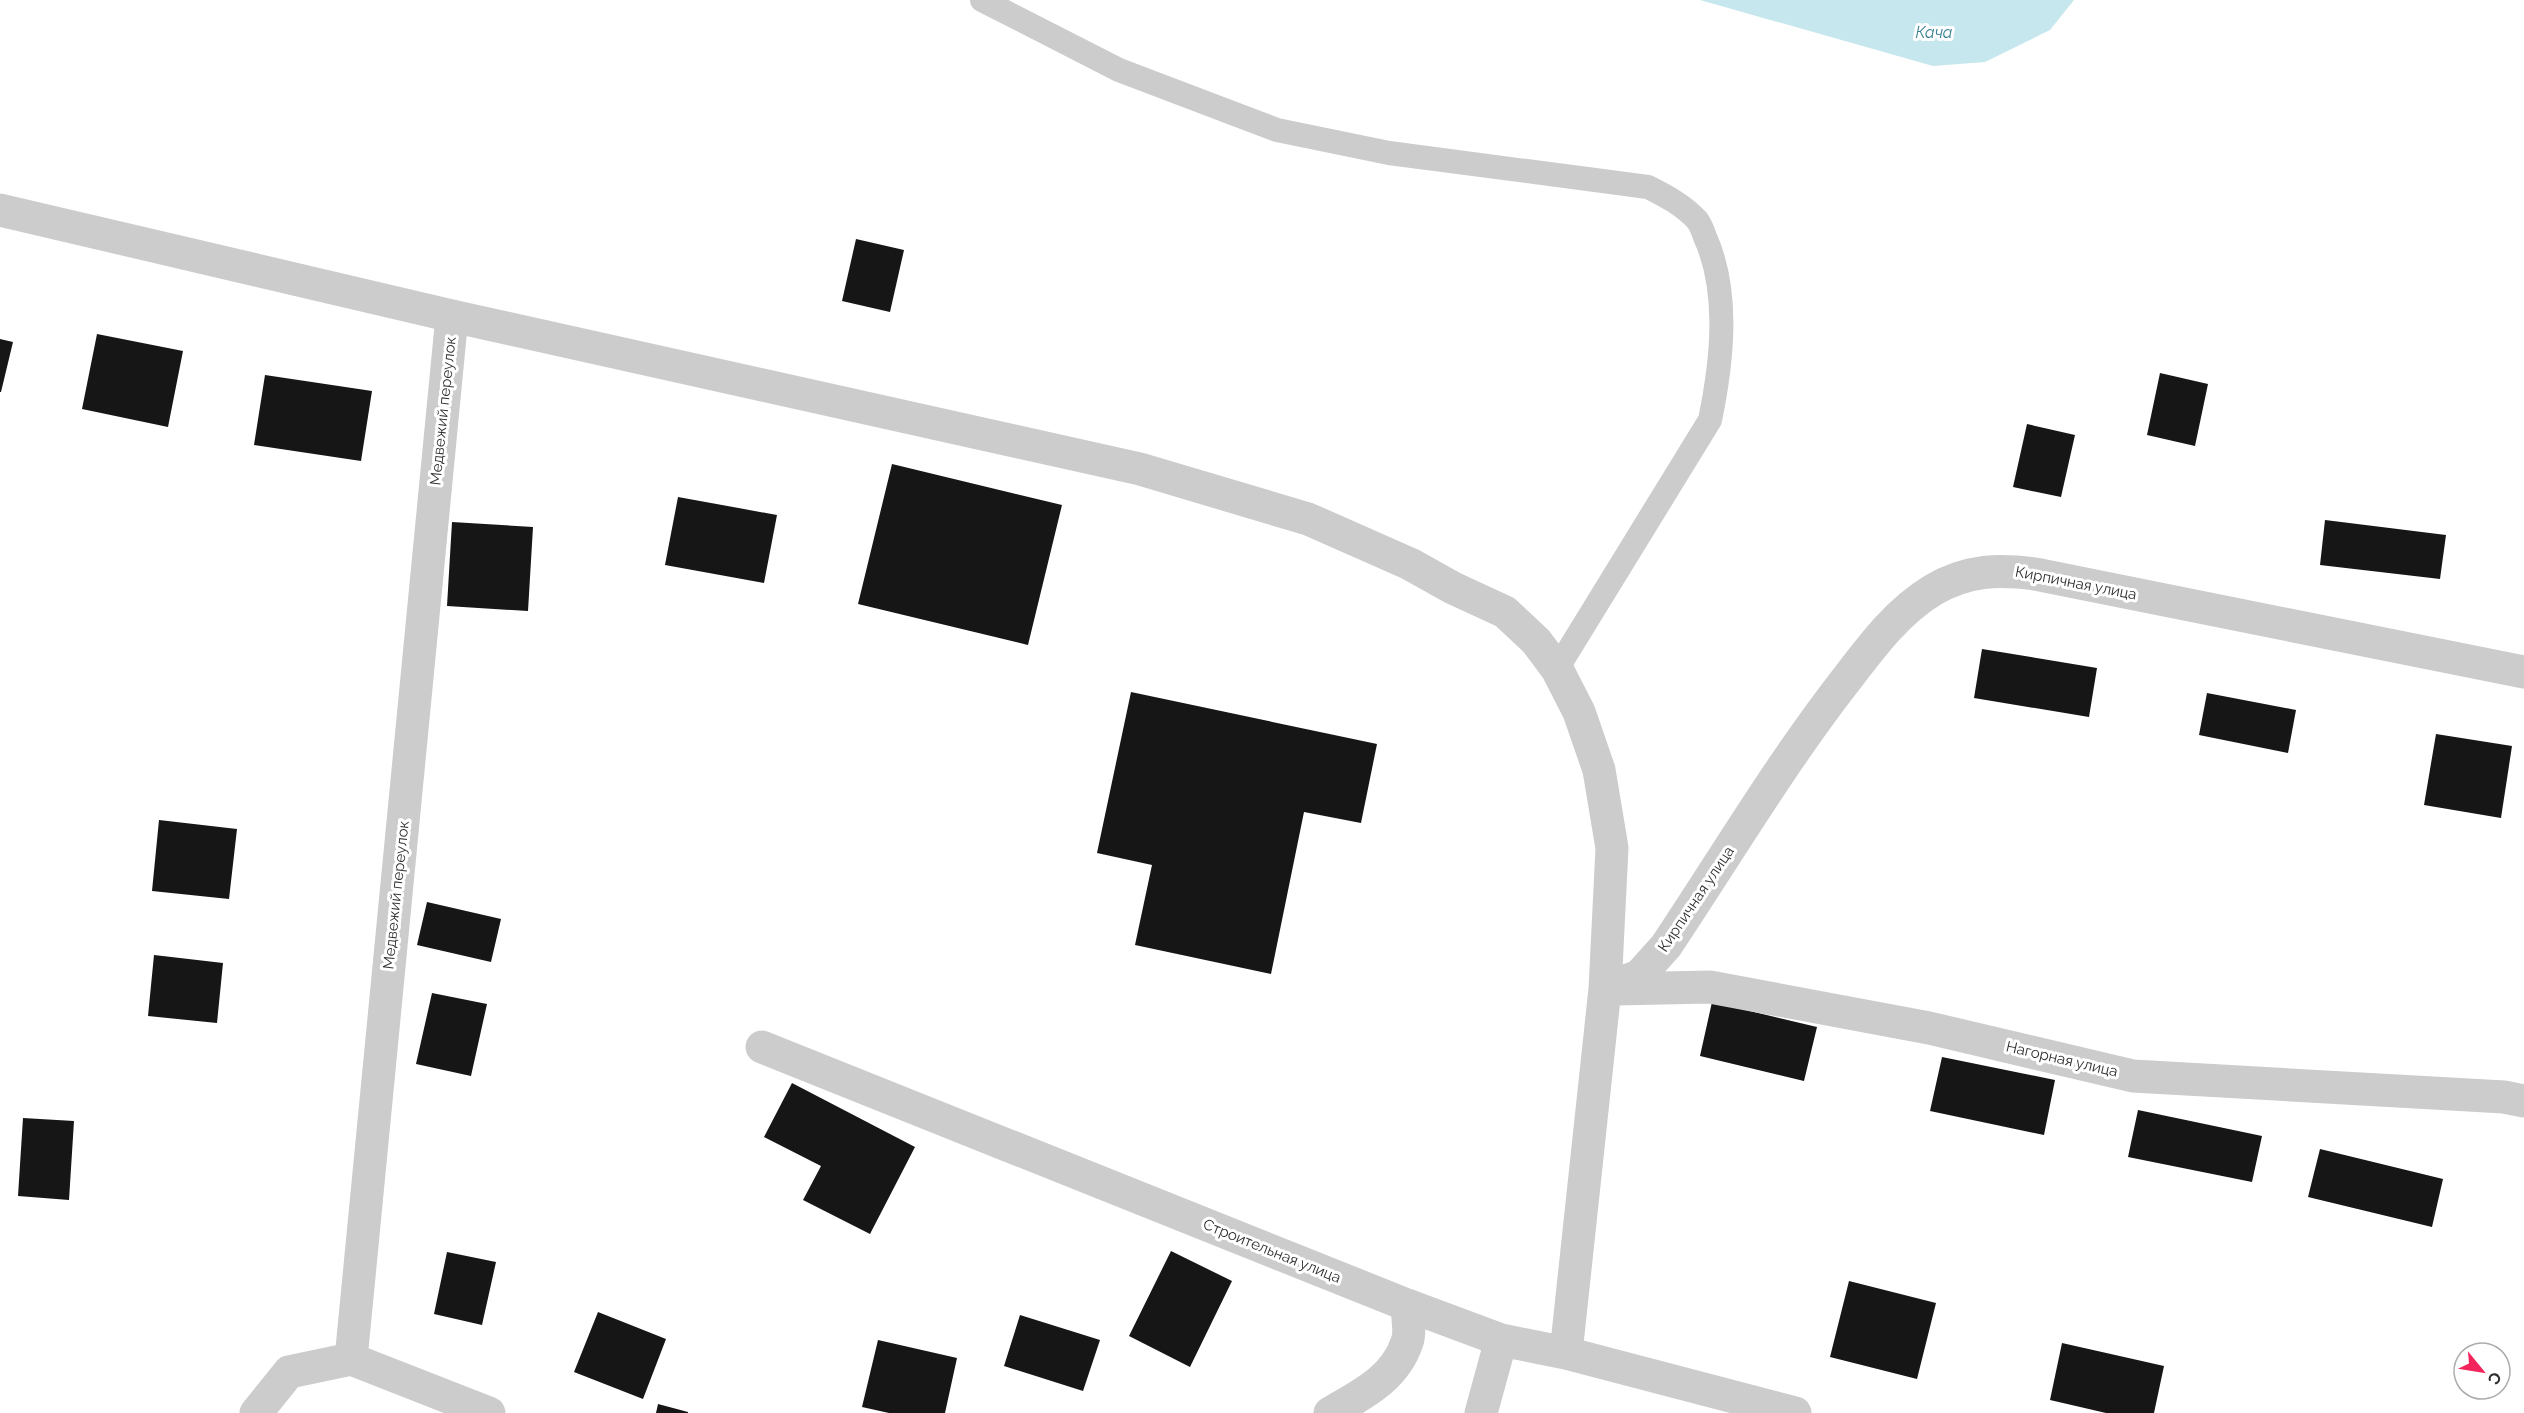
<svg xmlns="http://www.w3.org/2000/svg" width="2524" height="1413" viewBox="0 0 2524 1413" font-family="Raleway,sans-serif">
<rect width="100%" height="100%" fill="#fff"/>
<path fill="#c6e7ee" d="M1700,0H2074L2050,30L1985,62L1933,66Z"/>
<path fill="#161616" d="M856,239L904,250L890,312L842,301Z
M97,334L183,351L168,427L82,409Z
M0,339L13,342L1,392H0Z
M2160,373L2208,384L2195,446L2147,435Z
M265,375L372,391L361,461L254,445Z
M2027,424L2075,435L2061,497L2013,487Z
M892,464L1062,505L1028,645L858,604Z
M678,497L777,515L764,583L665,565Z
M2325,520L2446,535L2440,579L2320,565Z
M452,522L533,527L528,611L447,606Z
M1982,649L2097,668L2089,717L1974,698Z
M1131,692L1377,744L1361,823L1304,812L1271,974L1135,945L1152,865L1097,853Z
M2207,693L2296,710L2288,753L2199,735Z
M2436,734L2512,746L2501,818L2424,805Z
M159,820L237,829L229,899L152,891Z
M427,902L501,919L491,962L417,945Z
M154,955L223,963L217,1023L148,1016Z
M432,993L487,1004L471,1076L416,1064Z
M1712,1002L1817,1027L1804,1081L1700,1056Z
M1942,1057L2055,1080L2044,1135L1930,1111Z
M792,1083L915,1147L870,1234L803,1200L821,1166L764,1137Z
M2138,1110L2262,1136L2252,1182L2128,1157Z
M23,1118L74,1121L69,1200L18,1196Z
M2320,1149L2443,1179L2432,1227L2308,1197Z
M1171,1251L1232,1281L1190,1367L1129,1336Z
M447,1252L496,1262L482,1325L434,1314Z
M1849,1281L1936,1303L1917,1379L1830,1357Z
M598,1312L666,1339L643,1399L574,1372Z
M1020,1315L1100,1340L1083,1391L1004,1366Z
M878,1340L957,1358L945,1413H889L862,1407Z
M2062,1343L2164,1366L2154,1413H2106L2050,1400Z
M658,1404L688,1412V1413H656Z"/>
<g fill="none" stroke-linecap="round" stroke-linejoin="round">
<path stroke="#ccc" stroke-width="24" d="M982,0L1119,70L1277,130L1389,153L1648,187C1666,196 1683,205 1697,220C1701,225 1703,231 1705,237C1730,292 1722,362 1710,420L1557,669"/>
<path stroke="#ccc" stroke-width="33" d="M0,210L452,316L1140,469L1308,519L1410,564L1453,588L1505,612L1536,641L1557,669L1579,712L1599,770L1612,848L1605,989L1566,1353
M1605,989L1639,976L1666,946C1724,859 1778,768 1842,685C1869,650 1895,613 1933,590C1967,570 1998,569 2035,574L2524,672
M1616,989L1710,987L1929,1028L2133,1076L2504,1097L2524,1101
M762,1047L1407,1305L1501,1340L1566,1353L1795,1413
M351,1359L489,1413
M256,1413L289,1372L351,1359L452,316
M1330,1413C1361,1395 1395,1379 1407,1342C1411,1332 1407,1316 1407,1305
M1481,1413L1501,1340"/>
</g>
<g text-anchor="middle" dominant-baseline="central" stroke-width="6" stroke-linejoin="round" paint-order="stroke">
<g font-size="15" fill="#2f2f2f" stroke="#fff">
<text transform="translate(443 411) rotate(-84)">Медвежий переулок</text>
<text transform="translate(2076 583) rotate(11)">Кирпичная улица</text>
<text transform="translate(396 895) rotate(-84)">Медвежий переулок</text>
<text transform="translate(1696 899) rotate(-56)">Кирпичная улица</text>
<text transform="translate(2062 1059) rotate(13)">Нагорная улица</text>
<text transform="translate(1272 1251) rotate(22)">Строительная улица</text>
</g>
<g font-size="16" font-style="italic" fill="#347f91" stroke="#fff">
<text x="1934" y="32">Кача</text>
</g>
</g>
<g transform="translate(2482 1371) rotate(120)"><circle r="28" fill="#ffffff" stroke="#acacac" stroke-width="1.5"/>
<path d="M0-4.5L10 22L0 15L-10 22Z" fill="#f3245b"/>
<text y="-9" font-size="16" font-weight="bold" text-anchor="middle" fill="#2f2f2f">С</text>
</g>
</svg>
